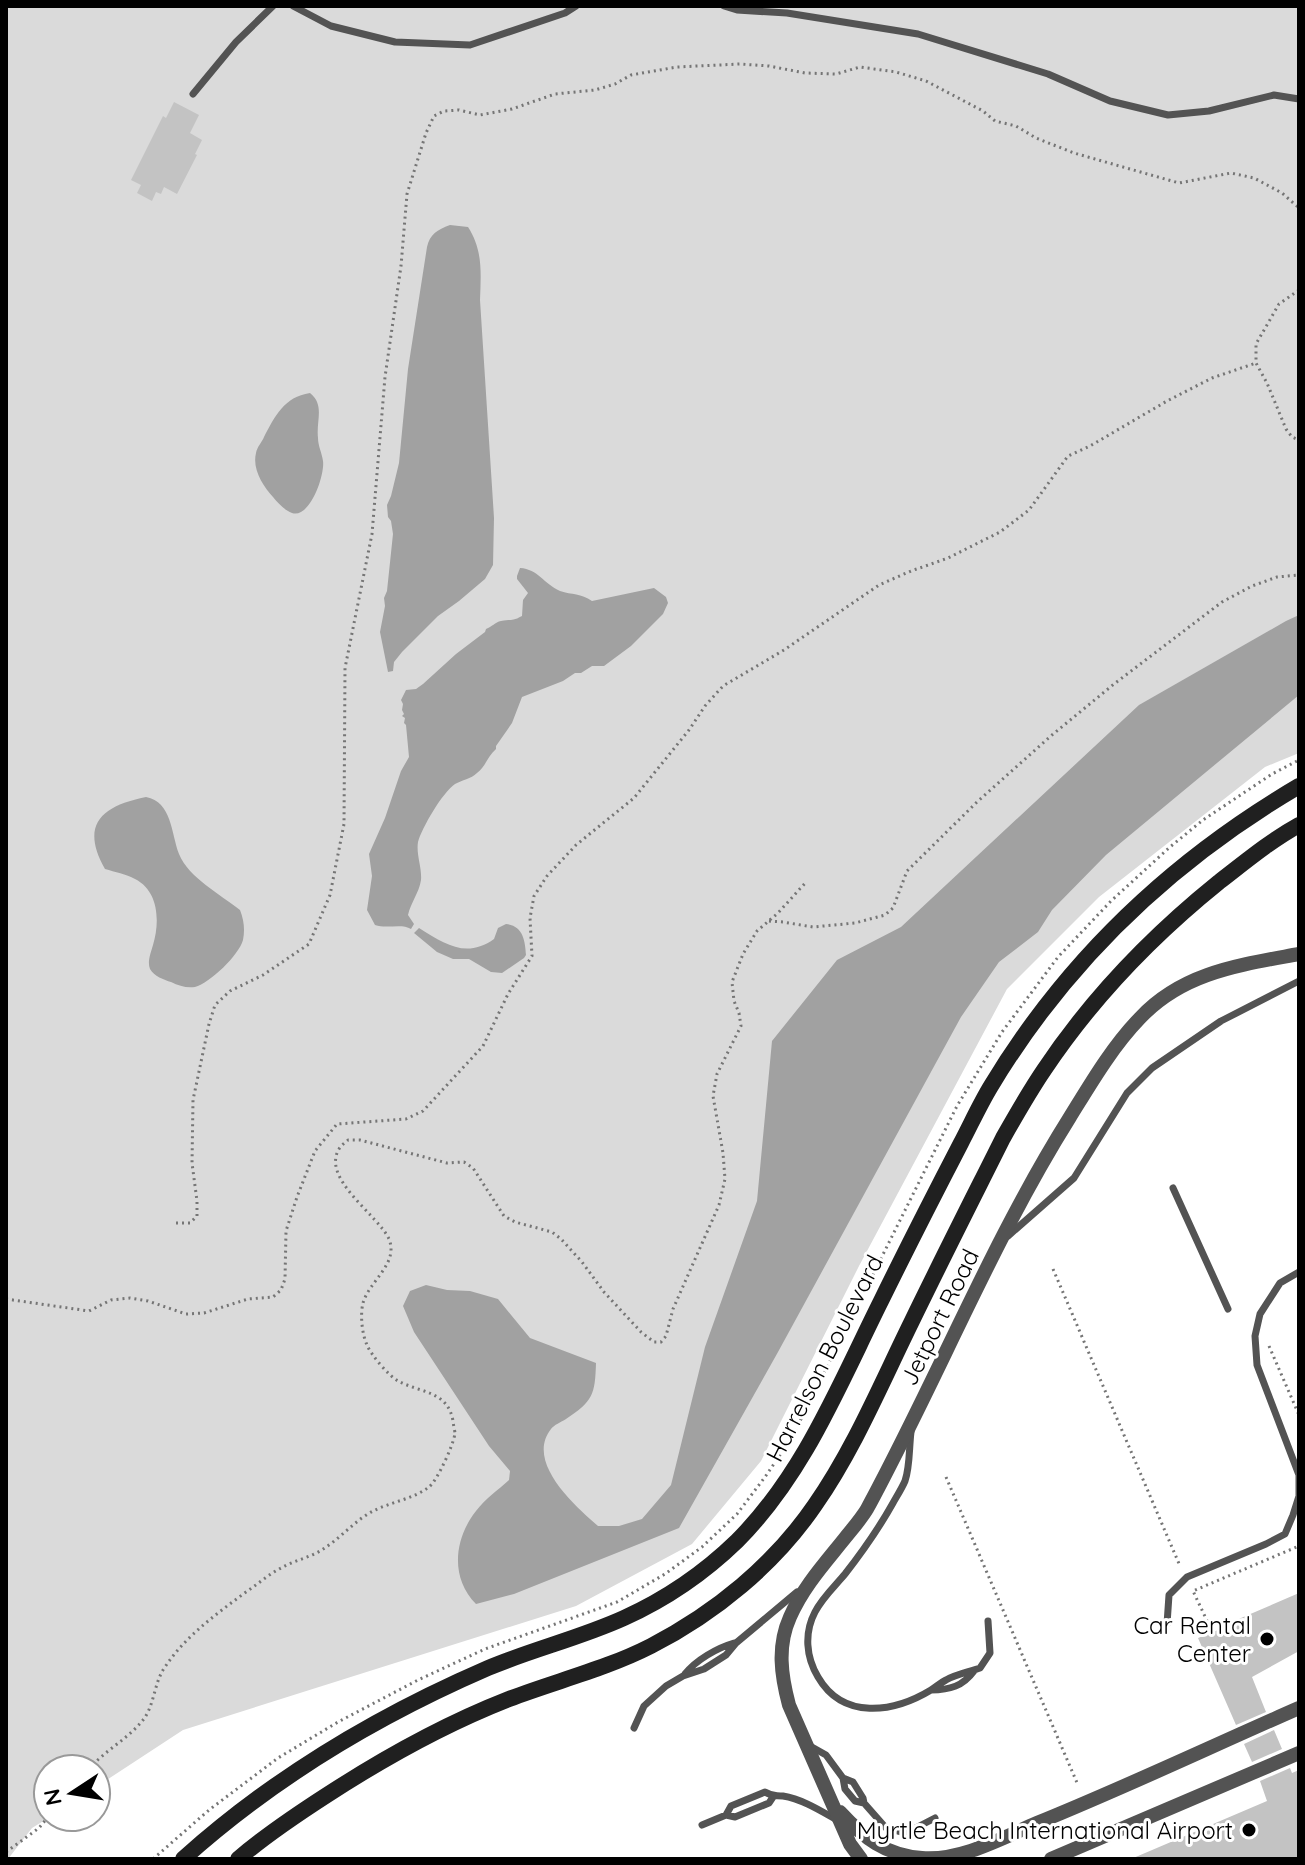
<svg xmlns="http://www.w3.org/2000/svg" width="1305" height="1865" viewBox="0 0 1305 1865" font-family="Quicksand,sans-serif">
<rect width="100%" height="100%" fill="#fff"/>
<path fill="#dadada" d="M6,6H1299V753L1265,767L1099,897L1007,989L859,1266L761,1461L692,1544L576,1606L183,1730L96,1787V1769H48V1817H50L32,1828L8,1859H6Z"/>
<path fill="#a1a1a1" d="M450,225L468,227C483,250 481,273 480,300L494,518L493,565L485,579L459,601L438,616L402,652L394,662L393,671L388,672L380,632L385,606L384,598L387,591L393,534L391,521L388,517L387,505L391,496L399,463L408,369L427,247C430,234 437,230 450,225Z
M310,393C325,405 316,420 318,438C318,446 322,453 323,461C325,475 310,519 292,513C284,510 278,503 273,497C263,486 252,469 256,453C257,447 262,442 264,437C275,416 284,397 310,393Z
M520,568C538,569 544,584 560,591C572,595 581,593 592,601L654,588L666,597L668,603L663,614L631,646L604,666H592L581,673H575L563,681L522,697L512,723L496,746V749C487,757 486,766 477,773C471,779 462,780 455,784C442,793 422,828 418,842C416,855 422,867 421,880C419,893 411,902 408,915L414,924L411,929C402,923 387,929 375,925L367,910L372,876L369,854L385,818L401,771L409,757L406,725L404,723L405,718L402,716L404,714L402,710L403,704L401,700L406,690L416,689L423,684L456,654L485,632L486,629C492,627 495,622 501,621C511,619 511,622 522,616L523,600L528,593L517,579V576Z
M1299,615V695L1106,855L1052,910L1038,932L999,962L961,1017L778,1352L679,1528L514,1594L476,1604C450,1578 454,1539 476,1511C485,1499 498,1490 509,1480L510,1471L489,1446L414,1332L403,1306L410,1291L426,1285L447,1290L470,1291L498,1299L530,1338L596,1363C595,1395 593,1401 566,1419C561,1422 554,1425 551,1429C525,1462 575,1506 598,1526H619L642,1519L671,1485L705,1347L757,1201L772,1041L837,960L901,927L1139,705L1286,621Z
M146,797C172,802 171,833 179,854C189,878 220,894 240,910C244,920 245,930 243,940C239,955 210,983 195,987C186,988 179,986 171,982C164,980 154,976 150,969C147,962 151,952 153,945C160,922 159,891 135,879C126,874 115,872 105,869C80,825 101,806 146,797Z
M506,924C523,926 525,940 526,955L524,958L502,973L491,972L469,959H453L437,952L414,933L419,928C445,944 466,959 494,939L498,928Z"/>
<path fill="#c3c3c3" d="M174,102L199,115L190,133L202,140L195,154L197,155L177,194L164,187L161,194L156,192L152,201L137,193L141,185L131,180L163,116L166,118Z
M1299,1593V1651L1252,1677L1266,1712L1236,1725L1198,1638L1228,1626L1227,1624Z
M1274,1730L1282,1749L1252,1762L1244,1744Z
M1290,1768L1292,1773L1299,1770V1859H1131L1267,1801L1260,1781Z"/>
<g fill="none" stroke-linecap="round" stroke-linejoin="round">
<path stroke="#757575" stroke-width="3" stroke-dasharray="2 4" stroke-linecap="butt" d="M1299,290L1279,304L1256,344V363L1267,383L1286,429L1292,437L1299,440
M769,921L783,922L813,927L855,923L885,915L893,908L907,871L977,802L1052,735L1114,684L1222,602L1252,586L1277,577L1299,575
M176,1223H190L197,1216V1201L192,1163L193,1100L209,1024L215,1005L230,991L263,975L309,944L330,895L344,824L345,668L372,534L385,377L401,266L407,194L426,133L434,116L444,111L459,110L480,115L512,109L555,94L595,90L615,84L631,75L677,67L740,64L769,66L805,73L836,74L860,67L896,72L926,81L983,111L995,121L1016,126L1036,138L1074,153L1179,183L1231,173L1254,178L1282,193L1299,208
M1053,1269L1180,1566
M6,1299L89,1311L111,1300L130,1298L148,1301L186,1314L204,1313L248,1299L273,1297L281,1290L285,1279L286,1231L297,1197L315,1151L337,1124L406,1119L423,1111L483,1046L508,994L532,956L530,918L534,896L547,876L576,845L634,798L689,730L705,706L723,686L784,650L879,585L911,571L948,558L1000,532L1029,510L1068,456L1090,446L1167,401L1212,378L1256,363
M1269,1346L1299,1415
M946,1477L1078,1785
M1210,1627L1193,1591L1299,1546
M89,1769C104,1751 128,1739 143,1720C154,1706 154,1685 163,1670C184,1637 215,1615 246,1592C258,1584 269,1574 281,1568C293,1561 308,1558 320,1551C339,1540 354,1521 373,1511C391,1502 413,1499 429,1487C437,1481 454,1444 455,1433C455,1432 453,1423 453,1421C448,1391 421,1393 398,1381C389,1376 371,1355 367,1345C362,1334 360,1315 363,1303C369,1281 399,1264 389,1239C378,1215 321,1179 339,1149C341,1145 345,1143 348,1140H360L447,1163L464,1162L473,1168L504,1216L515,1222L552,1232L561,1239L582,1262L604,1292L641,1332L654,1342H661L666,1336L673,1309L719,1205L725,1179L723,1153L713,1096L717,1074L741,1026L739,1013L734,1001L732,982L743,954L757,931L778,913L807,881
M6,1852L39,1828L48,1817
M153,1859L209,1810L278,1758L338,1722L418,1680L485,1649L617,1602L665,1574L702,1547L737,1514L765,1477L791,1439L957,1106L1002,1032L1058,957L1111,901L1170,847L1203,820L1272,774L1299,760"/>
<path stroke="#535353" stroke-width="7" d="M293,6L331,26L395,42L470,45L565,13L576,6
M724,6L737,10L787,13L918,34L1048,74L1110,101L1168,115L1209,111L1274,95L1299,99
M193,94L236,42L273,6
M1173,1188L1228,1309
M1008,1236L1074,1178L1127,1093L1152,1068L1221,1021L1299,981
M911,1432C909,1448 910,1467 905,1481C902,1488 897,1496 893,1503C879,1528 863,1551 845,1574C835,1586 822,1598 815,1612C804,1633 806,1657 818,1677C843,1720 893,1713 931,1690C936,1687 940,1683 946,1680C957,1674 969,1672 980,1668L990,1653L988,1621
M1167,1624L1169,1595L1187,1577L1266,1544L1285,1534L1293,1515L1299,1496V1475L1257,1365L1255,1336L1260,1314L1280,1283L1299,1272
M685,1674C696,1660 717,1648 734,1643
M931,1690C950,1690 963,1686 974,1671
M634,1728L644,1706L666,1686L683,1676L704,1669L726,1655L736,1643L797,1592
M810,1746L826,1755L843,1778L853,1782L863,1798L864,1803L886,1828L906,1833L935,1818
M843,1778L845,1789L855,1801L864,1803
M726,1815L731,1806L765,1792C773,1797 775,1795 783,1796C802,1799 821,1811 837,1820
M702,1825L726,1815L735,1817L769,1803L773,1797"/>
<path stroke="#535353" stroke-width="14" d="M840,1812C864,1838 885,1855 922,1858C961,1861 1002,1838 1037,1823C1126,1787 1212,1746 1299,1708
M861,1859L850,1844L789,1705C781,1675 777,1646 790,1617C803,1587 825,1563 845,1538C853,1528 861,1519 867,1509C937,1380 992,1241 1070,1117C1091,1083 1112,1047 1140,1018C1183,972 1240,965 1299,954
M1051,1859L1299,1753"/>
<path stroke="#202020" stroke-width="16" d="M183,1859C273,1778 377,1716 488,1668C533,1649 580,1638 624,1618C666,1599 704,1573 737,1541C804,1474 839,1385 881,1301C907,1248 934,1195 961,1143C971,1124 980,1104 991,1086C1067,960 1173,860 1299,786
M238,1859C266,1835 296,1815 327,1795C384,1758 445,1724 509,1699C556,1681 606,1669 651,1646C715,1613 774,1565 815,1505C854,1449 881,1384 911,1323C941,1261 972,1200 1003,1138C1016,1115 1029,1092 1044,1070C1092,998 1152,936 1219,882C1245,862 1270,841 1299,825"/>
</g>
<g fill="#000" stroke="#fff" stroke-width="3">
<circle cx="1267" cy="1639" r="8"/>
<circle cx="1249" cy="1830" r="8"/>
</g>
<g text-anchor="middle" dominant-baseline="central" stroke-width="6" stroke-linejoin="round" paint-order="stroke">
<g font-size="24" fill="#000" stroke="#fff">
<text transform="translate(939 1317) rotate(-64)">Jetport Road</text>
<text transform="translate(824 1358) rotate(-63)">Harrelson Boulevard</text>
</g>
<g font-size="24" fill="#000" stroke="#fff" text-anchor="end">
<text x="1251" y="1625">Car Rental<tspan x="1251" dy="28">Center</tspan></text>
<text x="1233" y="1830">Myrtle Beach International Airport</text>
</g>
</g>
<rect width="1305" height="1865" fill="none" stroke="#000000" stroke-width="16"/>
<g transform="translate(72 1793) rotate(258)"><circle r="38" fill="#ffffff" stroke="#999999" stroke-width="2"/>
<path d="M0-6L14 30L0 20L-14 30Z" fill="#000000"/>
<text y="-12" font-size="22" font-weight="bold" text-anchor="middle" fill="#000000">N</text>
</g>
</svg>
